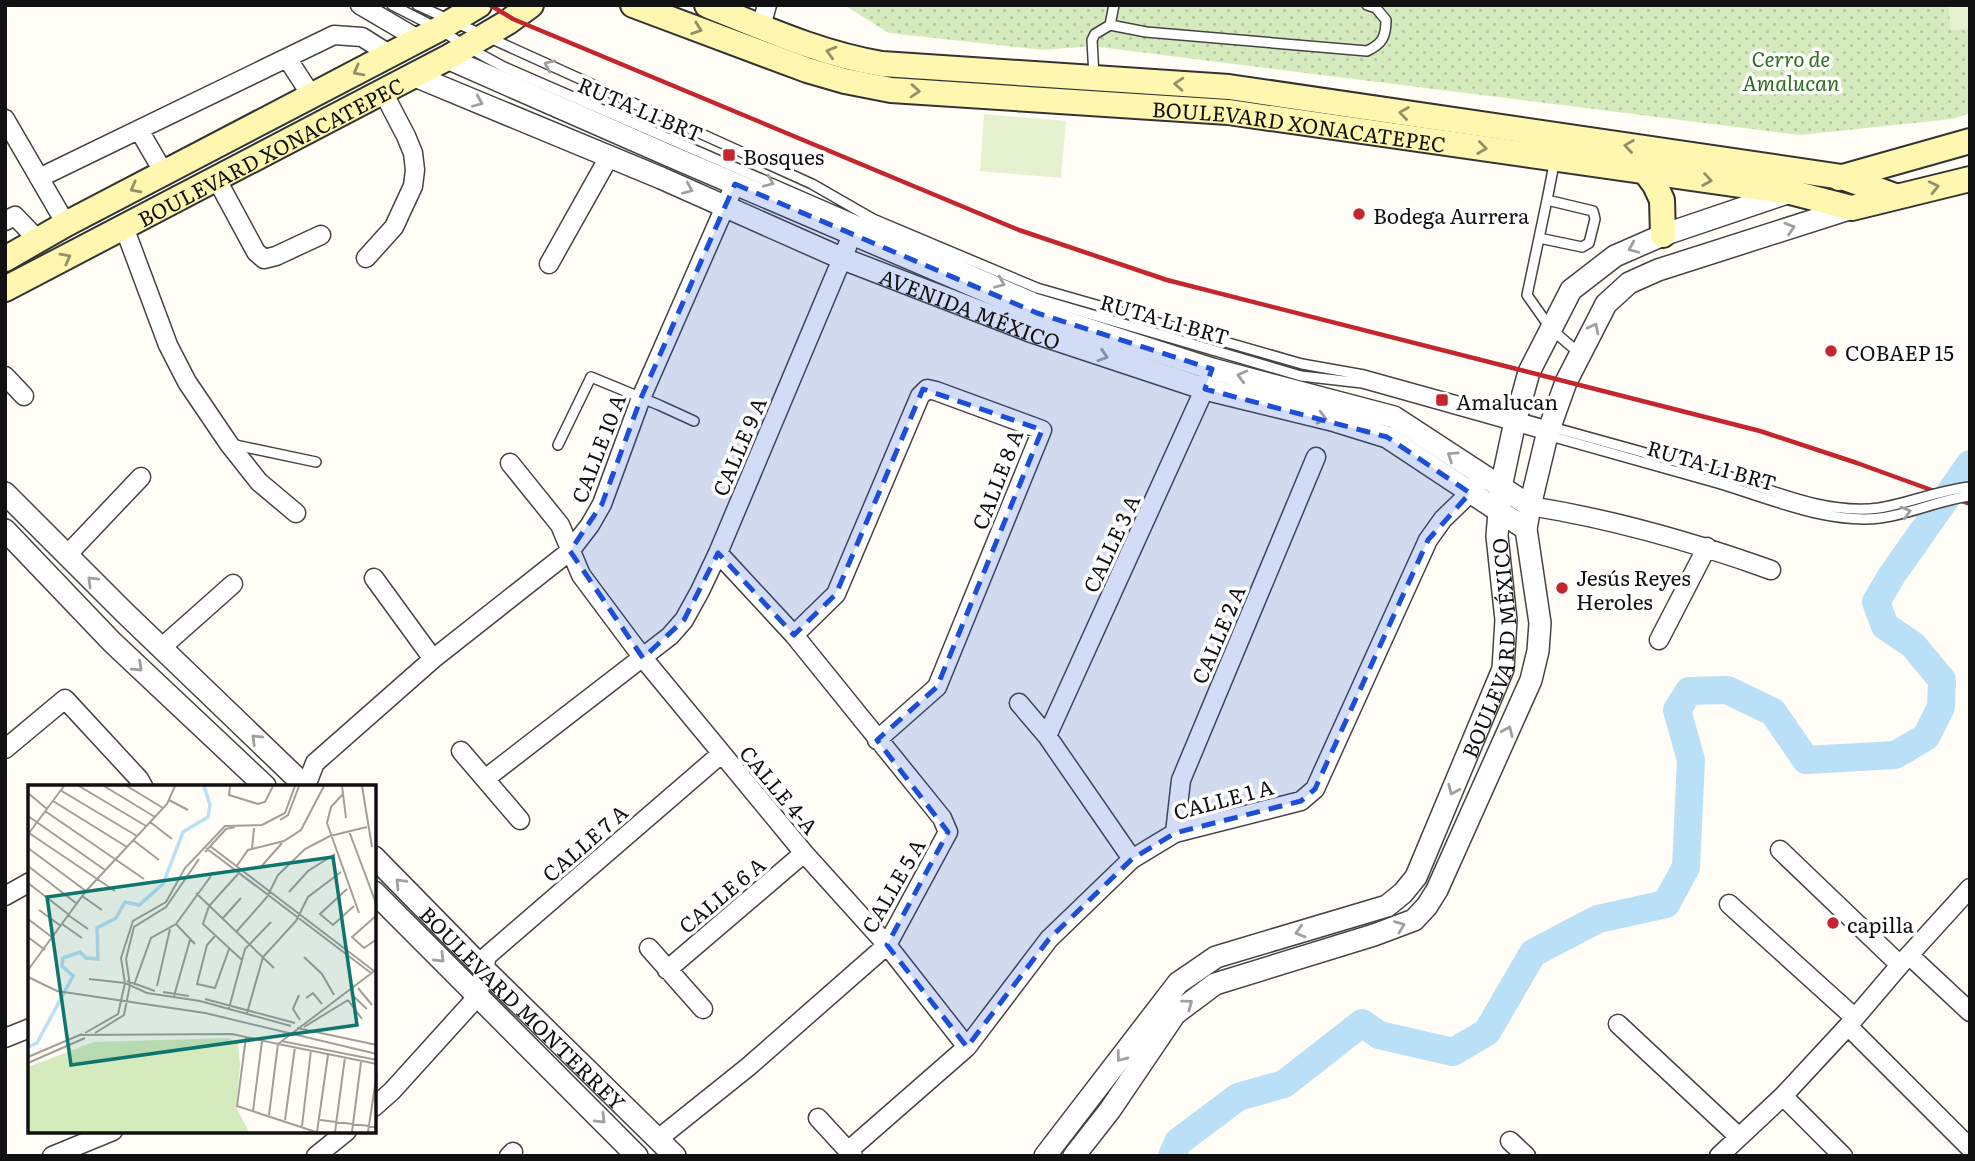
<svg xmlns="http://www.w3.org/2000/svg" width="1975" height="1161" viewBox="0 0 1975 1161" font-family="Literata,serif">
<defs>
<pattern id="green-dots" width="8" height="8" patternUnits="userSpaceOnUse" patternTransform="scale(1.75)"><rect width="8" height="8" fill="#d5ebbd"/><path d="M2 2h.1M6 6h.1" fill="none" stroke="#b6c8a1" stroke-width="1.8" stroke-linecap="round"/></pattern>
</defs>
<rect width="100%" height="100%" fill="#fffdf5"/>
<path fill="url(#green-dots)" d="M844,5H1970V113L1952,119L1800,135L1092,46L1044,50L889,33Z"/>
<path fill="#e6f2cf" d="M1948,5H1970V29L1951,30Z
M984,114L1066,121L1061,178L980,171Z"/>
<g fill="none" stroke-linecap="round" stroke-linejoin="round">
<path stroke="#b9e0f7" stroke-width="28" d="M1172,1156L1178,1142L1238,1097L1284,1084L1362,1023L1379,1035L1453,1052L1487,1032L1533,953L1598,919L1666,904L1686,867L1691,760L1677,710L1689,691L1727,690L1773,712L1806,760L1895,755L1926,737L1941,707L1942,680L1913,645L1885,626L1876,602L1892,575L1970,464"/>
<g stroke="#444" stroke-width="12">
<path id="service" d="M392,5L439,29L467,47L504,67L1035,298L1301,376L1362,383L1721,484
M417,5L812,184L873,219L1037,288L1302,364L1364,375L1725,475
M1110,25L1114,5
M1094,76L1092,40L1095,34L1110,25L1146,32L1367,51C1382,44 1386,37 1386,20L1376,8L1367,5
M1547,200L1555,159
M1539,238L1582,247L1589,243L1595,219L1593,211L1547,200L1527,295L1551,329L1579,353
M231,444L316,462
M558,445L591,377L659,405L694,421"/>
</g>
<g stroke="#444" stroke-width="21">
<path id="minor" d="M360,5L418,39
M761,27L767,5
M287,58L311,95
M5,119L66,224
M139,130L164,173
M39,178L334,35L362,37L389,54
M216,178L256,252L264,259L276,256L321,235
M5,221L15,216L38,240
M124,227L168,345L187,382L229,444L259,482L296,513
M366,258L394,227L413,186L415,170L413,153L406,136L383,92
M549,264L609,157
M5,376L24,396
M510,463L560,525L581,575L643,658L804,853L887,945L967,1047
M1530,506C1612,519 1693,542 1771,570
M67,555L141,477
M374,578L433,659
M794,635L836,594L920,396L927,389L936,391L1042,430L937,687L877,740
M1659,640L1707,547
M161,648L233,584
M1019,703L1047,736L1132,859
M1047,736L1209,379
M5,749L65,699L139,779L143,786
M461,751L520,820
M485,779L670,636L684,620L700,591L718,553L852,235
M306,786L315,763L433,659L570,551L590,525L602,504L641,398L735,184
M1175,833L1181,780L1316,457
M1780,850L1900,965
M5,896L30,882
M1729,904L1855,1018
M649,948L703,1009
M1909,955L1970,1012
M667,970L804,853
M1618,1024L1739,1137
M1848,1026L1970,1148
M5,1038L30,1028
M1783,1096L1843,1156
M374,1107L392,1091L478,996L487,956L721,754
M818,1118L853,1156
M658,1139L748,1067L887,945L948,832L942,818L794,635L718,553
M1510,1141L1526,1156
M848,1151L967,1047L1049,939L1132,859L1175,833L1301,801L1315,789L1428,540L1443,519L1470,493L1477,484
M52,1156L113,1131
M316,1156L347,1131
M509,1156L513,1152
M1719,1156L1783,1096L1848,1026L1900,965L1970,888"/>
</g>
<g stroke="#444" stroke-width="24">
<g id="tertiary">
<path d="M447,58L670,156L1037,313L1212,369L1394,417L1530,506"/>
<path id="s1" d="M415,76L661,178L841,258L1030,331L1205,389L1332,420L1387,437L1526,529"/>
<path d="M5,493L125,613L305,786"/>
<path d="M5,530L112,642L265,786"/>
<path id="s2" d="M374,857L477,962L675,1156"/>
<path d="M374,892L637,1156"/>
<path id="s3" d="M1045,1156L1178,983L1216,957L1387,906L1403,893L1416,877L1503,669L1506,620L1497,536L1501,487L1514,426L1529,372L1571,290L1615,256L1663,235L1790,192"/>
<path d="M1074,1156L1110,1110L1175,1014L1215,984L1374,935L1414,920L1427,906L1437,890L1531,680L1538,651L1540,623L1526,529L1530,506L1547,435L1566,382L1606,304L1629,283L1658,270L1852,208"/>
</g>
</g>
<g stroke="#333" stroke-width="28">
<g id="secondary">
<path id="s4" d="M633,5L807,70L845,81L891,90L1228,112L1790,192L1852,208L1970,179"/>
<path d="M707,5C764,28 821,54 882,64L1229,87L1842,177L1895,196"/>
<path d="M1644,170L1655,185L1662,200L1663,235"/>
<path d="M1839,178L1970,141"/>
<path d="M5,259L66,224L439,29L479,5"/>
<path id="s5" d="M5,289L447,58L508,22L531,5"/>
</g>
</g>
<use href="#service" stroke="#fff" stroke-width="9"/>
<use href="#minor" stroke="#fff" stroke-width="18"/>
<use href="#tertiary" stroke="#fff" stroke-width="21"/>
<use href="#secondary" stroke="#fff6b0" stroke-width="24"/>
<path stroke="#c4262e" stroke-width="4.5" d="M490,5L513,19L1019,230L1167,280L1760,431L1857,463L1970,504"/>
<g stroke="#444" stroke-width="12" stroke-linecap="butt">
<path id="service-bridge" d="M1725,475C1774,491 1827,515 1879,508C1910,503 1939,490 1970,487
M1721,484C1770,499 1828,524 1880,518C1911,514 1939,500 1970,496"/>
</g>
<use href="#service-bridge" stroke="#fff" stroke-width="9"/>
</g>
<defs><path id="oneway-chevron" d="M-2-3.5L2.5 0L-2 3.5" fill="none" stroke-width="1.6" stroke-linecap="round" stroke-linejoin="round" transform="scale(1.75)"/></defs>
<g stroke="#948f68">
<use href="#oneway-chevron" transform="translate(697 29) rotate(20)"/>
<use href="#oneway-chevron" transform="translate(831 52) rotate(-164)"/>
<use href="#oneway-chevron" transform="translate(358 71) rotate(152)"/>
<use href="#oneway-chevron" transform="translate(1179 84) rotate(-176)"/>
<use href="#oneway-chevron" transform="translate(915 91) rotate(4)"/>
<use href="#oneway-chevron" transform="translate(1404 113) rotate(-172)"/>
<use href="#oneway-chevron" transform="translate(1629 146) rotate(-172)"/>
<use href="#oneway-chevron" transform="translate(1482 148) rotate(8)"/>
<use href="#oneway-chevron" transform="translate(1707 180) rotate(9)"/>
<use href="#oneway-chevron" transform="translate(1934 187) rotate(-13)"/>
<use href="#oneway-chevron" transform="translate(135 188) rotate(152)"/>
<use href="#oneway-chevron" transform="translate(66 258) rotate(-28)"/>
</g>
<g stroke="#a0a0a0">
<use href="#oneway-chevron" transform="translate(549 65) rotate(-156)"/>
<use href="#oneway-chevron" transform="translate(478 102) rotate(23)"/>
<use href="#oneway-chevron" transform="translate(769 182) rotate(23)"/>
<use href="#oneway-chevron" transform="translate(688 189) rotate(23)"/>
<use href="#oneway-chevron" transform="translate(1790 228) rotate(-18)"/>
<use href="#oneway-chevron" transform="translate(1633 248) rotate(157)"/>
<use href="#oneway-chevron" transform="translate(1000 283) rotate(23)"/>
<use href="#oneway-chevron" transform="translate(1594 328) rotate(-63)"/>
<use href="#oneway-chevron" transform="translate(1103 356) rotate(18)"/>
<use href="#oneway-chevron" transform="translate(1242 376) rotate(-165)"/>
<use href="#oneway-chevron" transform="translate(1322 418) rotate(14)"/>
<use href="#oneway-chevron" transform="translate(1452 456) rotate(-146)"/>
<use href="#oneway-chevron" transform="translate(1906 512) rotate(-16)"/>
<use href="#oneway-chevron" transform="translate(92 581) rotate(-135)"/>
<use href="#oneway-chevron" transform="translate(138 667) rotate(43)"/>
<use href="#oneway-chevron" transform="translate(1508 731) rotate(-66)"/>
<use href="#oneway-chevron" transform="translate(256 739) rotate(-136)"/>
<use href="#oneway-chevron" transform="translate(1453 790) rotate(113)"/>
<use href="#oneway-chevron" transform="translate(400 883) rotate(-134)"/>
<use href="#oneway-chevron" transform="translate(1400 926) rotate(-21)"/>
<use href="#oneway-chevron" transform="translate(1300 932) rotate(164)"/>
<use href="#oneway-chevron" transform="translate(440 958) rotate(45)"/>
<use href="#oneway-chevron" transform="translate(1188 1004) rotate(-37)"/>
<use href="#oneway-chevron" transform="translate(1121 1057) rotate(127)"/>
<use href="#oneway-chevron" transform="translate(601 1119) rotate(45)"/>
</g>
<path fill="#1d4ed8" fill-opacity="0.2" stroke="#1d4ed8" stroke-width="5" stroke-dasharray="14 9" stroke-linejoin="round" d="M735,184L1037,313L1212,369L1205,389L1387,437L1470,493L1428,540L1315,789L1301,801L1175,833L1132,859L1049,939L967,1047L887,945L948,832L877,740L937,687L1042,430L923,389L836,594L794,635L718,553L684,620L643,658L570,551L602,504L641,398Z"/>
<g fill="#c4262e" stroke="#fff" stroke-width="2.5">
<rect x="722" y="148" width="14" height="14" rx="3.5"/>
<circle cx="1359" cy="214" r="7"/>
<circle cx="1831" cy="351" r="7"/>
<rect x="1435" y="393" width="14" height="14" rx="3.5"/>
<circle cx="1562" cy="588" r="7"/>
<circle cx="1833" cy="923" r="7"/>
</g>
<g text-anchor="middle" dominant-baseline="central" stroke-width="7" stroke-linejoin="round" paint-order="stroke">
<g font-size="21" font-style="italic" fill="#2f6b1f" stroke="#fff">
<text x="1791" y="57">Cerro de<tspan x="1791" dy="24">Amalucan</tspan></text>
</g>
<g font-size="21" fill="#111" stroke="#fff">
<text transform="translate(641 108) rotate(23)">RUTA L1 BRT</text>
<text stroke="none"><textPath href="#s4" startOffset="682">BOULEVARD XONACATEPEC</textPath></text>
<text stroke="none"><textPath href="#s5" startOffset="299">BOULEVARD XONACATEPEC</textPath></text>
<text stroke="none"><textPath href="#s1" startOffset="602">AVENIDA MÉXICO</textPath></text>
<text transform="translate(1165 318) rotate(16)">RUTA L1 BRT</text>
<text transform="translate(738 446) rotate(-67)">CALLE 9 A</text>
<text transform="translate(597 448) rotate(-69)">CALLE 10 A</text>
<text transform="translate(1712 464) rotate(16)">RUTA L1 BRT</text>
<text transform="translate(996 479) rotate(-69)">CALLE 8 A</text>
<text transform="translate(1110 543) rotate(-65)">CALLE 3 A</text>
<text transform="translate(1217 634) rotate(-67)">CALLE 2 A</text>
<text stroke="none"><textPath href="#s3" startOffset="728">BOULEVARD MÉXICO</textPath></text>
<text transform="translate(780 789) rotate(50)">CALLE 4-A</text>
<text transform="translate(1223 798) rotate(-15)">CALLE 1 A</text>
<text transform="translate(584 842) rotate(-41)">CALLE 7 A</text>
<text transform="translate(892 885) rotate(-60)">CALLE 5 A</text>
<text transform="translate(721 894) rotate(-40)">CALLE 6 A</text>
<text stroke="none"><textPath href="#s2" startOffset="212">BOULEVARD MONTERREY</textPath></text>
</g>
<g font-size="21" fill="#111" stroke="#fff" text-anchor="start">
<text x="743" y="155">Bosques</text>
<text x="1373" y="214">Bodega Aurrera</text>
<text x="1845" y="351">COBAEP 15</text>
<text x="1456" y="400">Amalucan</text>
<text x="1576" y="576">Jesús Reyes<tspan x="1576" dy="24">Heroles</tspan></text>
<text x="1847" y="923">capilla</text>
</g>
</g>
<g transform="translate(28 785)">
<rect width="348" height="348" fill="#fffdf5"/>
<path d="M200,253L210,258L212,281L208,322L221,347H0V282L66,257Z" fill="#d5ebbd"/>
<path fill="none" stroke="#b9e0f7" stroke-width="3.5" d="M0,262L9,258L45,191L34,181L35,173L52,167L58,173L70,174L69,143L88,133L97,117L111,120L135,99L155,47L180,32L182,20L176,1"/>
<path fill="none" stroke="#a09f9a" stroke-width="2" d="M51,1L118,41M76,1L127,32M99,1L135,23M202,1L201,10L230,19L237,17L245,1M314,1L318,33M334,1L344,62M32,5L109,51M0,8L19,24M315,9L303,22L299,38L331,128M141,15L160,25M25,16L99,62M17,26L116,94M0,31L77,85M252,35L260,30L271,1M122,37L144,54M321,46L349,121M1,48L87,106M1,48L36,1M105,55L131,75M182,61L346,186M0,63L58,106M178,63L343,188M224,64L226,43M177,67L198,44L207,42M0,81L48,118M208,82L220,65L256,56L273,45L296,1M231,84L254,58M210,89L181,121L175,139L214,175M0,98L40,129M319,104L292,129L305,140L326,121M261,107L280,86L307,69M168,108L246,183M54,111L74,125M11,125L33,141M40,130L60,144M349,130L324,152L336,163L349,154M195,133L213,113M0,134L25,153M34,139L54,153M148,139L167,159M209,146L239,112L250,90L277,64L302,51L339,42M187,151L179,160L169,199L187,203L201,164M0,152L17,165M276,172L294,189L306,210M0,185L58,106L139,19L147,1M0,192L29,206L177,228L349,269M61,194L97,198L119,208L172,216L263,241M99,196L127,206M106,200L123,153L148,139L183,91M129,201L142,144M330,203L344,220M135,207L161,211M323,209L339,224M271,210L265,224L272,235M146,211L162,155M278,213L285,208L294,219M177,214L267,238M320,215L334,234M201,223L217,164L243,137M219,228L235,172L268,136L280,112L313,87M276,242L320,215M269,243L349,260M57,248L90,229L97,198L93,173L105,136L138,117L157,83L197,41L234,40L257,28L267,1M67,248L96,230L102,200L98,174L106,142L138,122L171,74M50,250L204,249L250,259L349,184M218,252L209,321L288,347M253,256L349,275M0,272L54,249M0,278L57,253M225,326L234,256M241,330L250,259L349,279M257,335L267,262M292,335L349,342M274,341L283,265M289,347L300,270M307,347L317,272M324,347L333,277M340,347L349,288"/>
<path fill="#0f766e" fill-opacity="0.15" stroke="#0f766e" stroke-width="3.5" d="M305,72L329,240L43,280L19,112Z"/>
<rect width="348" height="348" fill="none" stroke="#111" stroke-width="3.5"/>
</g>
<rect width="1975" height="1161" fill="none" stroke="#111111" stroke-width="14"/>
</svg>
